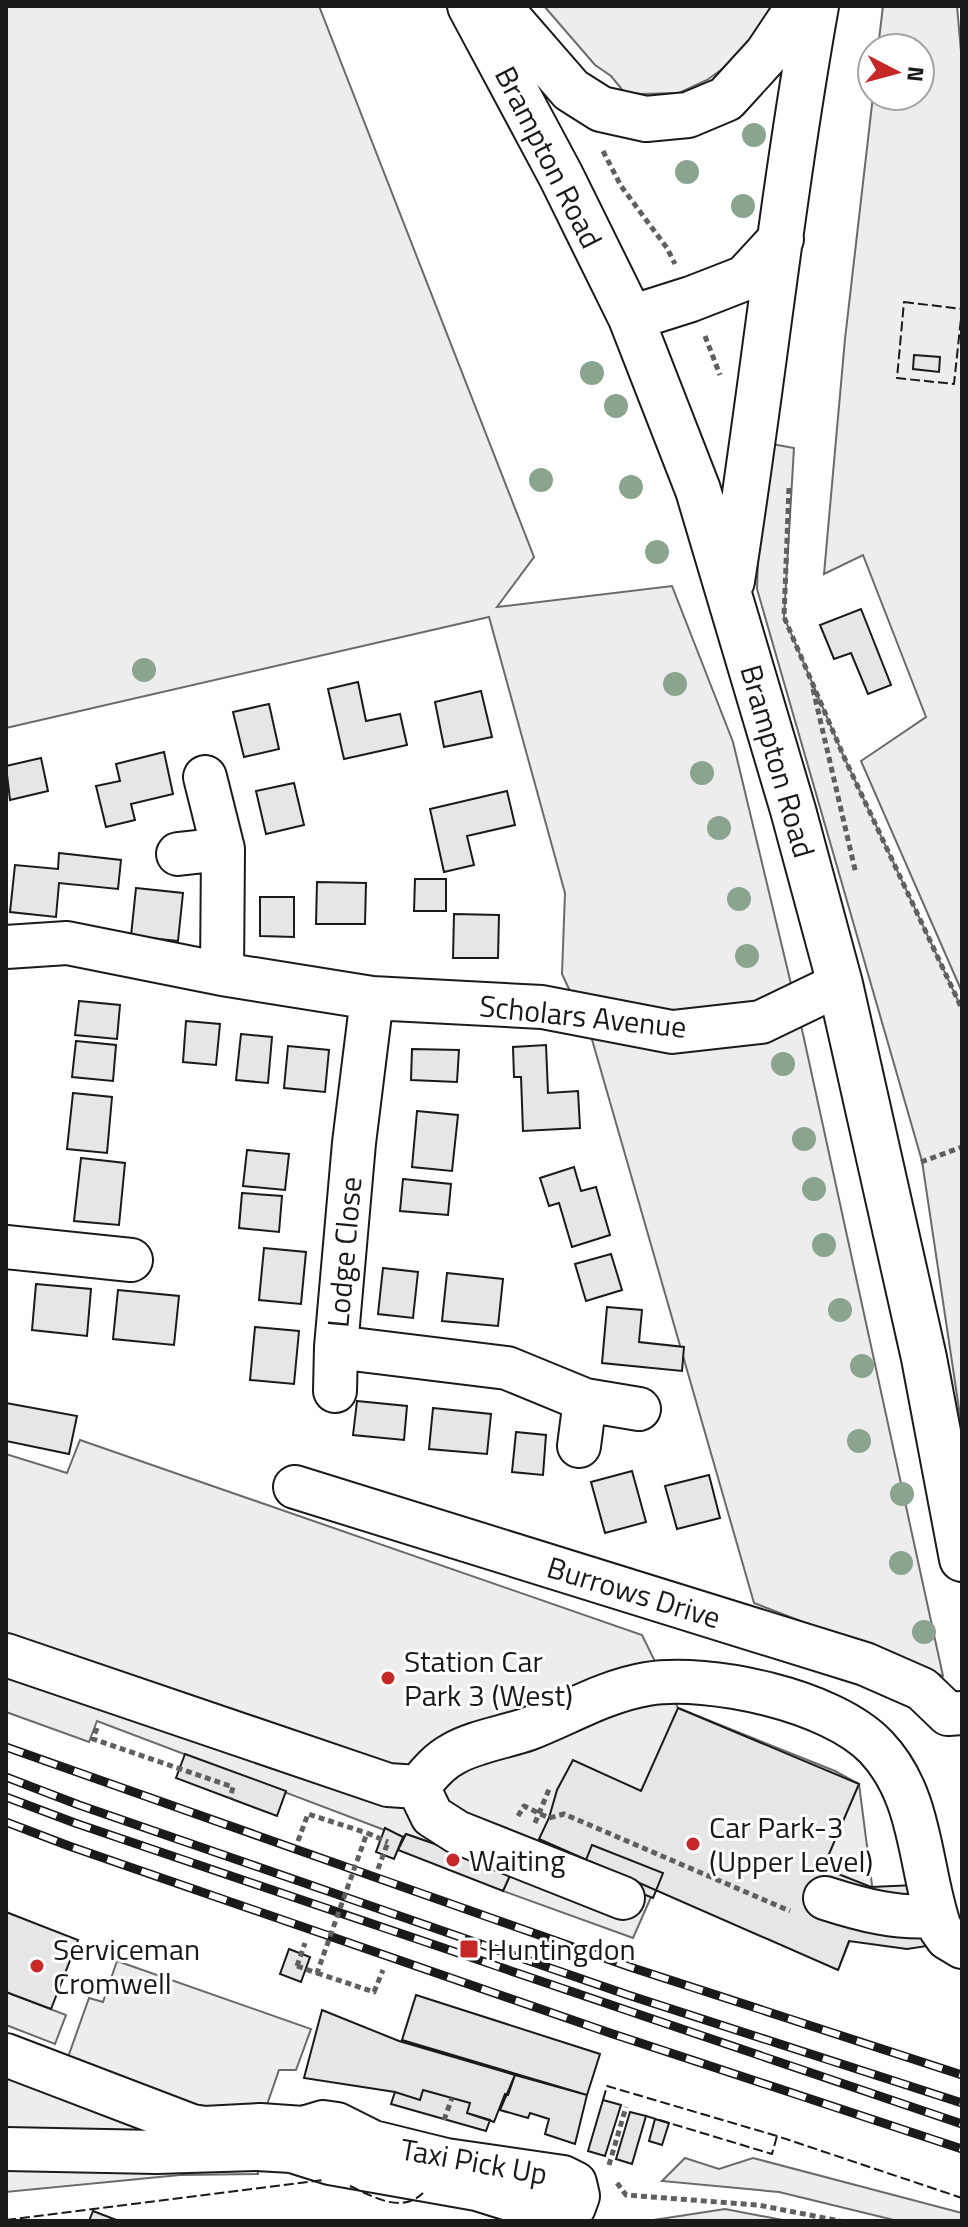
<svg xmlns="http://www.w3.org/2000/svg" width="968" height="2227" viewBox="0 0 968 2227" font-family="'Titillium Web',sans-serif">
<rect width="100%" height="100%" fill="#fff"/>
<path fill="#ededed" stroke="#6a6a6a" stroke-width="2" d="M6,6H319L534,557L497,607L672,586L733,742L803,1034L943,1676L754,1603L591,1036L562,974L565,893L489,617L6,728Z
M544,6H776L732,62L707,80L679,93L641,94L624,92L611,76L595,65Z
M883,6H957L962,63V992L861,761L926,717L863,555L824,574L845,339L873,96H920V48H878Z
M772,444L794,448L784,617L844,757L962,1009V1429L922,1161L757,589L759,530Z
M80,1440L642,1635L678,1708L835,1771L859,1784L872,1885L838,1970L655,1888L633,1938L503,1891L512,1871L406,1834L403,1837L97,1721L89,1742L6,1712V1454L67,1473Z
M117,1961L311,2029L296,2070H279L260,2125L257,2149L258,2174L180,2175L6,2192V2037L67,2060L89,1998L103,2002Z
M6,1992L66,2015L55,2044L6,2025Z
M685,2158L719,2169L753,2158L962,2213V2221H898L779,2192L662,2181Z
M725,2209L788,2221H647Z"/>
<path fill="#e6e6e6" stroke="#1a1a1a" stroke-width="2" d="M914,355L940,357L939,372L913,369Z
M861,609L891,685L868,694L851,653L834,659L820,625Z
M358,682L366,721L400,714L407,745L344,759L328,689Z
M481,691L492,737L444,747L435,702Z
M269,704L279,749L244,757L233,712Z
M164,752L173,794L131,804L135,820L106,827L96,786L120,781L116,764Z
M41,758L48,791L10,800L6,766Z
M294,783L304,825L266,834L256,791Z
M507,791L515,825L467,836L474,865L444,872L430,809Z
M59,853L121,860L118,889L59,883L56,917L10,912L15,865L58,869Z
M415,879H446V911H414Z
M317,882L366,883L365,924H316Z
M136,888L183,893L178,941L131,936Z
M260,897H294V937L260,936Z
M454,914L499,915L498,958H453Z
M79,1001L120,1005L117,1039L75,1035Z
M186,1021L220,1024L216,1065L183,1062Z
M241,1034L272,1037L268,1083L236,1080Z
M76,1041L116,1045L113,1081L72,1077Z
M546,1045L548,1093L578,1091L580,1128L523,1131L521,1077H514L513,1047Z
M288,1046L329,1050L325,1092L284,1088Z
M412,1049L459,1050L457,1082L411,1080Z
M73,1093L112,1097L107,1153L67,1149Z
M417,1111L458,1115L452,1171L412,1167Z
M247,1150L289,1154L285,1190L243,1186Z
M81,1158L125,1163L119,1225L74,1221Z
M574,1167L581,1191L596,1187L610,1235L572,1247L559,1203L549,1206L540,1178Z
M403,1179L451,1184L448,1215L400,1211Z
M242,1193L282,1196L279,1232L239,1228Z
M264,1248L306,1252L301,1304L259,1300Z
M611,1254L622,1290L586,1301L575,1264Z
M383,1268L418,1272L413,1318L378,1314Z
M447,1273L503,1279L498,1326L442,1321Z
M36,1284L91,1289L87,1336L32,1330Z
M118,1290L179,1296L174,1345L113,1339Z
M607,1307L642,1310L639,1342L684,1347L682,1371L602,1363Z
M255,1327L299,1331L294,1384L250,1380Z
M357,1401L407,1406L404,1440L353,1435Z
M6,1403L77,1416L69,1454L6,1441Z
M433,1408L491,1414L487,1454L429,1449Z
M516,1432L546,1435L543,1475L512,1472Z
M632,1471L646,1522L605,1533L591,1482Z
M709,1475L720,1518L677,1529L665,1486Z
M678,1708L859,1784L823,1868L871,1887L915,1885L927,1946L907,1949L849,1941L838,1970L539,1839L549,1818L557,1790L573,1760L641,1791Z
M185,1754L286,1791L277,1816L176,1778Z
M385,1828L403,1837L394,1859L376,1852Z
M406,1834L512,1871L503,1891L398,1850Z
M592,1845L663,1873L653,1898L582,1870Z
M6,1912L78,1940L51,2009L6,1992Z
M289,1949L310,1957L301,1982L280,1974Z
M416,1995L600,2054L587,2095L402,2040Z
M322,2010L399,2041L515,2075L508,2095L505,2094L494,2122L467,2113L470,2103L423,2090L420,2100L395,2092L304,2078Z
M515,2075L587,2095L575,2144L545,2134L549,2119L530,2113L528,2118L500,2110Z
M423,2090L470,2103L467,2113L490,2120L486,2131L391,2104L395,2092L420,2100Z
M603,2100L621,2105L605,2156L588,2151Z
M630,2112L646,2116L632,2164L616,2159Z
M655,2119L669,2123L662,2145L649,2141Z
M93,2211L119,2221H89Z"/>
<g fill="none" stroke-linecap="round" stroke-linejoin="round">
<g stroke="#1a1a1a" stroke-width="46">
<path id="minor" d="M205,777L223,849L222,974
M178,854L223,849
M6,947L67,943L222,974L372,998L542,1007L672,1032L761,1022L840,984
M372,998L354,1143L336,1347L507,1368L585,1400L639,1409
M6,1247L131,1260
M335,1391L336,1347
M579,1446L585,1400
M295,1487L865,1664L922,1689L948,1714L962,1713
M6,1655L388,1785L418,1787
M418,1787C428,1775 438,1762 453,1754C473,1742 505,1737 528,1729C567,1714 605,1691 647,1684C709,1674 832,1700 876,1747C923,1796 919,1867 940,1928L947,1938L962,1947
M418,1787L432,1816L457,1832L623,1898
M825,1898C862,1910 897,1919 935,1916
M6,2055L192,2126L204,2128L260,2125L303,2128L323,2122L337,2124L373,2142L446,2160L563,2177L575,2183L578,2196L574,2207L562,2212L544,2210L477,2189L330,2163L292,2151L257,2149L156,2152L6,2149"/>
</g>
<g stroke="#1a1a1a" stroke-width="48">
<path id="major" d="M470,6L561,176L631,318L698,490L793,810L840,984L924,1358L962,1559
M498,6L571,90L601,109L646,119L688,115L726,99L767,54L799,6
M631,318L691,299L745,278L781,239
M732,581C762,390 782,197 816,6"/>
</g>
<path stroke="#5f5f5f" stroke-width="5" stroke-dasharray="6 4" stroke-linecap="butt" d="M603,151L621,186L667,248L675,264
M705,336L720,375
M789,488L784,617L844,757L962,1009
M813,689L856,874
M921,1162L962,1147
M97,1728L93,1739L233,1787L230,1798
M518,1816L524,1806L549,1818L564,1814L790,1911
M535,1823L550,1787
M298,1841L308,1814L367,1833
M378,1869L388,1842
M297,1966L305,1943
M317,1973L374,1992L383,1970
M444,2120L452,2098
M609,2165L626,2107
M617,2183L626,2195L758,2205L840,2221"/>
<use href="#minor" stroke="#fff" stroke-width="42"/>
<use href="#major" stroke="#fff" stroke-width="44"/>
<g stroke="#1a1a1a" stroke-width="9">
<path id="rail" d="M6,1747L630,1967L962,2075
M6,1777L79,1805L628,1995L962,2103
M6,1797L75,1823L962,2124
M6,1822L69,1846L610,2033L962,2149"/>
</g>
<use href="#rail" stroke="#fff" stroke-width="6" stroke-dasharray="18" stroke-linecap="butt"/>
<path stroke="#5f5f5f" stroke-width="5" stroke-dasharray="6 4" stroke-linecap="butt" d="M297,1966L317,1973L367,1833L388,1842"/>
<path stroke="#1a1a1a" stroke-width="2" stroke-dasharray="10 4" stroke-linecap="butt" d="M904,302L962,309L954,384L897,378Z
M603,2100L607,2086L777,2136L962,2198
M646,2116L772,2154L777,2136
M350,2186C374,2197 401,2214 423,2193
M6,2220L324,2180"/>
</g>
<g fill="#8aa48f">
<circle cx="754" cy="135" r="12"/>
<circle cx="687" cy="172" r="12"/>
<circle cx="743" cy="206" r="12"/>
<circle cx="592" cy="373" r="12"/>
<circle cx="616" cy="406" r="12"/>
<circle cx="541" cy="480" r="12"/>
<circle cx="631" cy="487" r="12"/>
<circle cx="657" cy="552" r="12"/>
<circle cx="144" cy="670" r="12"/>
<circle cx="675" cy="684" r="12"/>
<circle cx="702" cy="773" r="12"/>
<circle cx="719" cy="828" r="12"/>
<circle cx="739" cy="899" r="12"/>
<circle cx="747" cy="956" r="12"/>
<circle cx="783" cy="1064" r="12"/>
<circle cx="804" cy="1139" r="12"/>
<circle cx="814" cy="1189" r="12"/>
<circle cx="824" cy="1245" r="12"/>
<circle cx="840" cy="1310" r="12"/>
<circle cx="862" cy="1366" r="12"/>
<circle cx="859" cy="1441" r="12"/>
<circle cx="902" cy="1494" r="12"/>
<circle cx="901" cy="1563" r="12"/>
<circle cx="924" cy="1632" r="12"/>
</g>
<g fill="#c62828" stroke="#fff" stroke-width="3">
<circle cx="388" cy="1678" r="8"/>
<circle cx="693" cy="1844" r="8"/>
<circle cx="453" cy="1860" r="8"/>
<rect x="459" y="1939" width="20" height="20" rx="4"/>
<circle cx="37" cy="1966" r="8"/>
</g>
<g text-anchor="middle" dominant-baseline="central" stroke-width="6" stroke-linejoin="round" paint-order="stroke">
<g font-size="30" fill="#1a1a1a" stroke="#fff">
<text transform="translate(549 157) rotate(63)">Brampton Road</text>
<text transform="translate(778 761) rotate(74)">Brampton Road</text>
<text transform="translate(583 1016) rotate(6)">Scholars Avenue</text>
<text transform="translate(344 1252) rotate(-85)">Lodge Close</text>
<text transform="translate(634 1592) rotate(17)">Burrows Drive</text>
<text transform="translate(474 2161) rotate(10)">Taxi Pick Up</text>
</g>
<g font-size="30" fill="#1a1a1a" stroke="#fff" text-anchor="start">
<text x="404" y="1661">Station Car<tspan x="404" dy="34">Park 3 (West)</tspan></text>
<text x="709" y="1827">Car Park-3<tspan x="709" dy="34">(Upper Level)</tspan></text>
<text x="469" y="1860">Waiting</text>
<text x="53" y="1949">Serviceman<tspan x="53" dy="34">Cromwell</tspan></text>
<text x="487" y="1949">Huntingdon</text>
</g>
</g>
<rect width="968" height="2227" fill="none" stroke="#1a1a1a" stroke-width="16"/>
<g transform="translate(896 72) rotate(96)"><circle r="38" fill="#ffffff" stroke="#a3a3a3" stroke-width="2"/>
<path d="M0-6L14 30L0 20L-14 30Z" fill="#c62828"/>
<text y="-12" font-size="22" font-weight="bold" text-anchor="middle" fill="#1a1a1a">N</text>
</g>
</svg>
